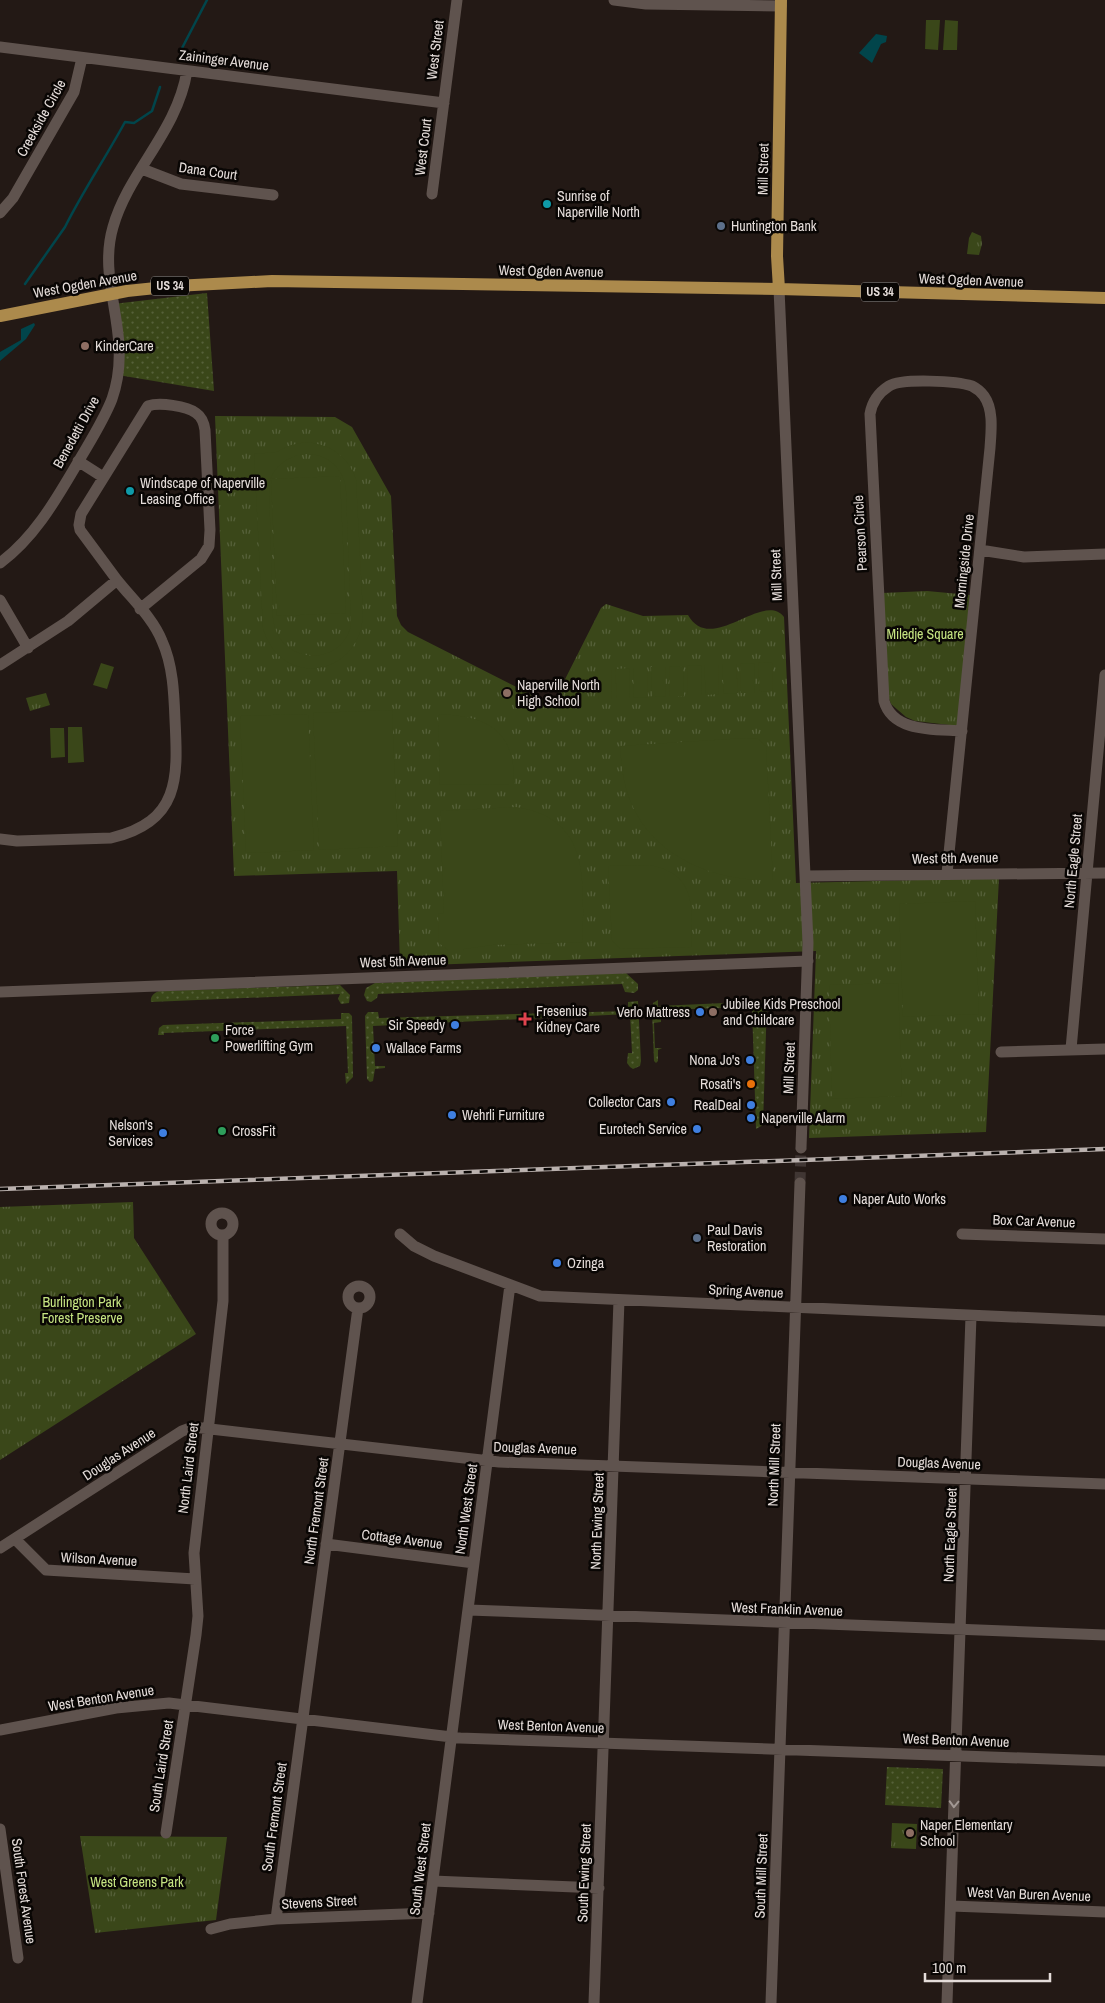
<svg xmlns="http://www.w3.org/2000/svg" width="1105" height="2003" viewBox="0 0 1105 2003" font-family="'Archivo Narrow',sans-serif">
<defs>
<pattern id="grass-dots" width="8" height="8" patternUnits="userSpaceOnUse" patternTransform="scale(1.25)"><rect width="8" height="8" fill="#3a4719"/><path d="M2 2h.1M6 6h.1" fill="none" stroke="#56613a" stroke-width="1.8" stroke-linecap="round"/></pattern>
<pattern id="park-tufts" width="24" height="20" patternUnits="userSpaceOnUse" patternTransform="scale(1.25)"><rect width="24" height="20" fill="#3a4719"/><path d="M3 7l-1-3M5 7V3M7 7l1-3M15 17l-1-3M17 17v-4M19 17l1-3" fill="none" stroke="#56613a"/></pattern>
</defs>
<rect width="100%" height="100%" fill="#231915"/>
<path fill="url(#grass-dots)" d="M207,293L214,391L118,375L113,304Z
M626,973L638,984V990L634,993L625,992L622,984L378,994L377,998L371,1002L367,1001L364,995L366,988L375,983Z
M340,985L350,995L349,1003L341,1004L338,999L340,994L151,1002C150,996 154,993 159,991Z
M658,1000V1006L767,1001L763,1125L756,1129L752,1007L661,1010V1022L654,1023L655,1048H662L658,1050V1061L656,1063L654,1061L652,1010L653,1003Z
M638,1001L641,1061L640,1066L633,1069L630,1067L627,1063L628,1053H632L630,1014L373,1026L375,1066H385V1068L375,1069L373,1081L370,1082L367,1079L365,1016L368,1012H378L379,1018L628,1011V1002Z
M341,1013H349L352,1016L353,1077L346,1084L345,1073H348L346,1026L164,1033V1035H158L159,1028L163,1025L341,1019Z
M887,1767L943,1769L941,1808L885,1805Z"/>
<path fill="url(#park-tufts)" d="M972,232L981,236L982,244L979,255L967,254L969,238Z
M215,416L335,417L352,427L391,496L397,616L401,625L408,632L552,705L601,608L606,604L643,616L688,615C711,656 763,590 784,617L796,883L999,878L986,1132L809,1138L816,951L400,966L397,871L234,876Z
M927,591L970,595L958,726L915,721L906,717L891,704L888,696L882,593Z
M46,693L50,705L30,711L26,698Z
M133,1202L134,1238L196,1334L0,1460V1207Z
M892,1823L917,1824L916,1849L891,1848Z
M80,1836L227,1837L216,1920L95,1933Z"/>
<path fill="#3a4719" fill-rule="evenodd" d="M926,20H940L938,50L925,49Z
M945,20L958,21L957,50H943Z
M306,442C330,444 348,456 356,479L363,614C361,677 280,690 263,628L254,454L276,452L291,445ZM305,454C327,453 345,469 346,491L351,626C339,670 277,663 273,618L269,484C273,467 287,456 305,454Z
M340,476L346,613L277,616L271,479Z
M772,662L773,691L760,692L758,663Z
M101,663L114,667L107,689L93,685Z
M754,663L755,693H741L740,664Z
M722,664H736L738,693L724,694Z
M701,665L702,695H688L687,666Z
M704,665H718L719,694L706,695Z
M683,666L684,696H670L669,667Z
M651,667H665L666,696L652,697Z
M629,668L630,698H617L615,669Z
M633,668H647L648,697L634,698Z
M597,670H611L612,699H599Z
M392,710L398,846L319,850L313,713Z
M308,714L314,850L246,853L240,716Z
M438,714C488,716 515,730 514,784L440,785Z
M68,727H82L84,762L68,763Z
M50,728H64L65,757L51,758Z
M746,738L758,739L766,746L773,880C709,882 641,852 625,784C622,772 621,759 620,746Z
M516,807C593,819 582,882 583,942L492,945L464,949L463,951H449L439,943L438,914L444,913L440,811Z
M650,865C698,875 691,907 692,947L620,949L612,940L608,866Z
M975,901L979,1014L903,1017L899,904Z
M898,983L902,1096L832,1099L829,985Z"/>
<path fill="#01454b" d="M876,34L887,36L886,42L881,44L872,63L859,53Z
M34,323L35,325L26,339L0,361V352L21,340V329Z"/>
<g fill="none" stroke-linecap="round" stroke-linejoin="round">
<path stroke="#01454b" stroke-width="2.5" d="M180,52L207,0
M25,284L65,227C83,191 106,157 125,122L134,123L152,111L160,87"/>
<path stroke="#403633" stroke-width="11" stroke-dasharray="11 5.5" stroke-linecap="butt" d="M800,1183L801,1148"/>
<path stroke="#5f534e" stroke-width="11" d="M614,0L646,4L781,6
M0,47L444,103
M142,169L181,184L273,195
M432,194L457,0
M0,213L13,198L74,92L82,58
M779,289L808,943L801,1148
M78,461L103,477
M980,550L1024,557L1105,554
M0,563C38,535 60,492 84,452C94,435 105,417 112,399C118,382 120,364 119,346C117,305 101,268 113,227C129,171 177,132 187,71
M117,580L80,530L79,525L81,514L148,406C159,402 187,406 196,413C202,417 204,423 205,430L210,530L209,546L201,559L140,609
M0,600L28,648
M0,665L68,621L117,580C132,599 153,618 162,641C173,665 174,694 175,720C178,778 180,822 111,838L17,841L0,839
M947,873L990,448C991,432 994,410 984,396C981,392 976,388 972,386C957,381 902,378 889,386C878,393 872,402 870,414L884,701C893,733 936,729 962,731
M805,876L1105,873
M0,992L808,961
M1071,1049L1105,675
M1001,1052L1105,1049
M211 1224a11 11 0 1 1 22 0a11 11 0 1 1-22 0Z
M400,1234L414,1246L434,1256L540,1296L1105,1321
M962,1234L1105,1239
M348 1297a11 11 0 1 1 22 0a11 11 0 1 1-22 0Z
M15,1539L46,1570L195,1579
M326,1544L474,1563
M0,1548L182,1431L193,1427L499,1462L1105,1484
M469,1610L1105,1635
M0,1730L116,1708L169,1703L460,1738L1105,1761
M0,1829L18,1958
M166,1833L196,1635L198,1616L194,1553L223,1301V1236
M433,1881L599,1888
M951,1906L1105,1912
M276,1919L358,1308
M211,1929L230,1924L276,1919L429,1913
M417,2003L510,1285
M594,2003L619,1300
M771,2003L800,1183
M947,2003L971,1316"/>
<path stroke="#ac8a4c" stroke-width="12" d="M779,289L777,256L781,0
M0,316L127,291L175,286L272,281L779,289L1105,298"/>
<g stroke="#bab1ae" stroke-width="4.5">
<path id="rail" d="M0,1189L1105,1149"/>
</g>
<use href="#rail" stroke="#090604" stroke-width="2.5" stroke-dasharray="8" stroke-linecap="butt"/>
</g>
<defs><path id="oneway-chevron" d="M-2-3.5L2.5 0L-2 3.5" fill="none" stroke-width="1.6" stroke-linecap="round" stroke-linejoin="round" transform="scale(1.25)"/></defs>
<use stroke="#a29894" href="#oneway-chevron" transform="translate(954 1804) rotate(92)"/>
<g fill="#0f9aa8" stroke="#090604" stroke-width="2">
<circle cx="547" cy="204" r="5"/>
<circle cx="130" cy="491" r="5"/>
</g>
<g fill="#5c6f8a" stroke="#090604" stroke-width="2">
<circle cx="721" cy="226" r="5"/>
<circle cx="697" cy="1238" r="5"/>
</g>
<g fill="#8d6e63" stroke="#090604" stroke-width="2">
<circle cx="85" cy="346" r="5"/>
<circle cx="507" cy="693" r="5"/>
<circle cx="713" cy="1012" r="5"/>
<circle cx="910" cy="1833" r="5"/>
</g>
<g fill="#3f7fe0" stroke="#090604" stroke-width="2">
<circle cx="700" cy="1012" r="5"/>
<circle cx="455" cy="1025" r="5"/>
<circle cx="376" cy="1048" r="5"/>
<circle cx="750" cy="1060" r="5"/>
<circle cx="671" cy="1102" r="5"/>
<circle cx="751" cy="1105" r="5"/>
<circle cx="452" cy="1115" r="5"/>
<circle cx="751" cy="1118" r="5"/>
<circle cx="697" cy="1129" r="5"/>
<circle cx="163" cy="1133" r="5"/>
<circle cx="843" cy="1199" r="5"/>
<circle cx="557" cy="1263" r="5"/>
</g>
<path fill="#e0444e" stroke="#090604" stroke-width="2" d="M522.5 1011.5h5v5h5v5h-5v5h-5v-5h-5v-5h5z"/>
<g fill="#2e9e5b" stroke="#090604" stroke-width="2">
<circle cx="215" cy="1038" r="5"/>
<circle cx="222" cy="1131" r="5"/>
</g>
<circle fill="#e8710a" stroke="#090604" stroke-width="2" cx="751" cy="1084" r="5"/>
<g text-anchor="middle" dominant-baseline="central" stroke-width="5" stroke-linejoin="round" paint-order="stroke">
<g fill="#090604" stroke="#a39c9a" stroke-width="1">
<rect x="151" y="276.5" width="38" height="19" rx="4"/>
<rect x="861" y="282.5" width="38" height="19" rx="4"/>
</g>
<g font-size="12" font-weight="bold" fill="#e5ddda">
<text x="170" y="286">US 34</text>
<text x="880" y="292">US 34</text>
</g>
<g font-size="14" fill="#e5ddda" stroke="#090604">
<text transform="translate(435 50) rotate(-83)">West Street</text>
<text transform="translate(224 60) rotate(7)">Zaininger Avenue</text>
<text transform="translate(41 118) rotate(-61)">Creekside Circle</text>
<text transform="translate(423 147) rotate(-83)">West Court</text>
<text transform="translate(763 169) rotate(-89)">Mill Street</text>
<text transform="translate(208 171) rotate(8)">Dana Court</text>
<text transform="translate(551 271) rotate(1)">West Ogden Avenue</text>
<text transform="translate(971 280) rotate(2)">West Ogden Avenue</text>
<text transform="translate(85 284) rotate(-10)">West Ogden Avenue</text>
<text transform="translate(76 432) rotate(-61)">Benedetti Drive</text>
<text transform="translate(860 533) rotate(-93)">Pearson Circle</text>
<text transform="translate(964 561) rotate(-84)">Morningside Drive</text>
<text transform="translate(776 575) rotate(-92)">Mill Street</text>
<text transform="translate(955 858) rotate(-1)">West 6th Avenue</text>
<text transform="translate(1073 861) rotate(-85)">North Eagle Street</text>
<text transform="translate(403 961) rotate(-2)">West 5th Avenue</text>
<text transform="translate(789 1068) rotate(-88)">Mill Street</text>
<text transform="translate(1034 1221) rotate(2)">Box Car Avenue</text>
<text transform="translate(746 1291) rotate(3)">Spring Avenue</text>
<text transform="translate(535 1448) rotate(2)">Douglas Avenue</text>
<text transform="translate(119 1454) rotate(-33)">Douglas Avenue</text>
<text transform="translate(939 1463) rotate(2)">Douglas Avenue</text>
<text transform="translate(774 1465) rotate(-88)">North Mill Street</text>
<text transform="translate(188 1468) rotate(-83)">North Laird Street</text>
<text transform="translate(466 1509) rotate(-82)">North West Street</text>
<text transform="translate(316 1511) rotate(-82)">North Fremont Street</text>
<text transform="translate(597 1521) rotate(-88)">North Ewing Street</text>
<text transform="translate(950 1535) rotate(-88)">North Eagle Street</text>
<text transform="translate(402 1539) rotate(7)">Cottage Avenue</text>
<text transform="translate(99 1559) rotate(3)">Wilson Avenue</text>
<text transform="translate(787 1609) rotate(2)">West Franklin Avenue</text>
<text transform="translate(101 1698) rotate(-9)">West Benton Avenue</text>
<text transform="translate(551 1726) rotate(2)">West Benton Avenue</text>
<text transform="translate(956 1740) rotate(2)">West Benton Avenue</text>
<text transform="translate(161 1766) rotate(-81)">South Laird Street</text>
<text transform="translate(274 1817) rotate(-82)">South Fremont Street</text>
<text transform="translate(420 1869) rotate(-83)">South West Street</text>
<text transform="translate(584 1873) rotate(-88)">South Ewing Street</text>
<text transform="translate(761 1876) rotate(-88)">South Mill Street</text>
<text transform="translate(24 1891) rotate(82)">South Forest Avenue</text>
<text transform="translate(1029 1894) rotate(2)">West Van Buren Avenue</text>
<text transform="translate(319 1902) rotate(-3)">Stevens Street</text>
</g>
<g font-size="14" fill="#e5ddda" stroke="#090604" text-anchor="start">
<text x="557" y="196">Sunrise of<tspan x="557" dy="16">Naperville North</tspan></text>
<text x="731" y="226">Huntington Bank</text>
<text x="95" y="346">KinderCare</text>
<text x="140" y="483">Windscape of Naperville<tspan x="140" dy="16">Leasing Office</tspan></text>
<text x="517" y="685">Naperville North<tspan x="517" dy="16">High School</tspan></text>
<text x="723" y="1004">Jubilee Kids Preschool<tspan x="723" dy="16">and Childcare</tspan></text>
<text x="536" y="1011">Fresenius<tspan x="536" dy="16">Kidney Care</tspan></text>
<text x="690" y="1012" text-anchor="end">Verlo Mattress</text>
<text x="445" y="1025" text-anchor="end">Sir Speedy</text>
<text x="225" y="1030">Force<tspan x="225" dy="16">Powerlifting Gym</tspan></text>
<text x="386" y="1048">Wallace Farms</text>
<text x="740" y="1060" text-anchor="end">Nona Jo's</text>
<text x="741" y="1084" text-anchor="end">Rosati's</text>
<text x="661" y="1102" text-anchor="end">Collector Cars</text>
<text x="741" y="1105" text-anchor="end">RealDeal</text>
<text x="462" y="1115">Wehrli Furniture</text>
<text x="761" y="1118">Naperville Alarm</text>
<text x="153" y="1125" text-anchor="end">Nelson's<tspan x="153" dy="16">Services</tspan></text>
<text x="687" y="1129" text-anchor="end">Eurotech Service</text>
<text x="232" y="1131">CrossFit</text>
<text x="853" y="1199">Naper Auto Works</text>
<text x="707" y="1230">Paul Davis<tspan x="707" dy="16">Restoration</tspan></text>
<text x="567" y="1263">Ozinga</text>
<text x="920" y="1825">Naper Elementary<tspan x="920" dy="16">School</tspan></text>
</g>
<g font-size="14" fill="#c6e582" stroke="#090604">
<text x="925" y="634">Miledje Square</text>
<text x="82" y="1302">Burlington Park<tspan x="82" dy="16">Forest Preserve</tspan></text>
<text x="137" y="1882">West Greens Park</text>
</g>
</g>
<path d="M925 1973v8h125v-8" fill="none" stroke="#e5ddda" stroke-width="2.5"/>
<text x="932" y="1973" font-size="15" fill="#e5ddda" stroke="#090604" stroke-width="4" paint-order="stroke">100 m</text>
</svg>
